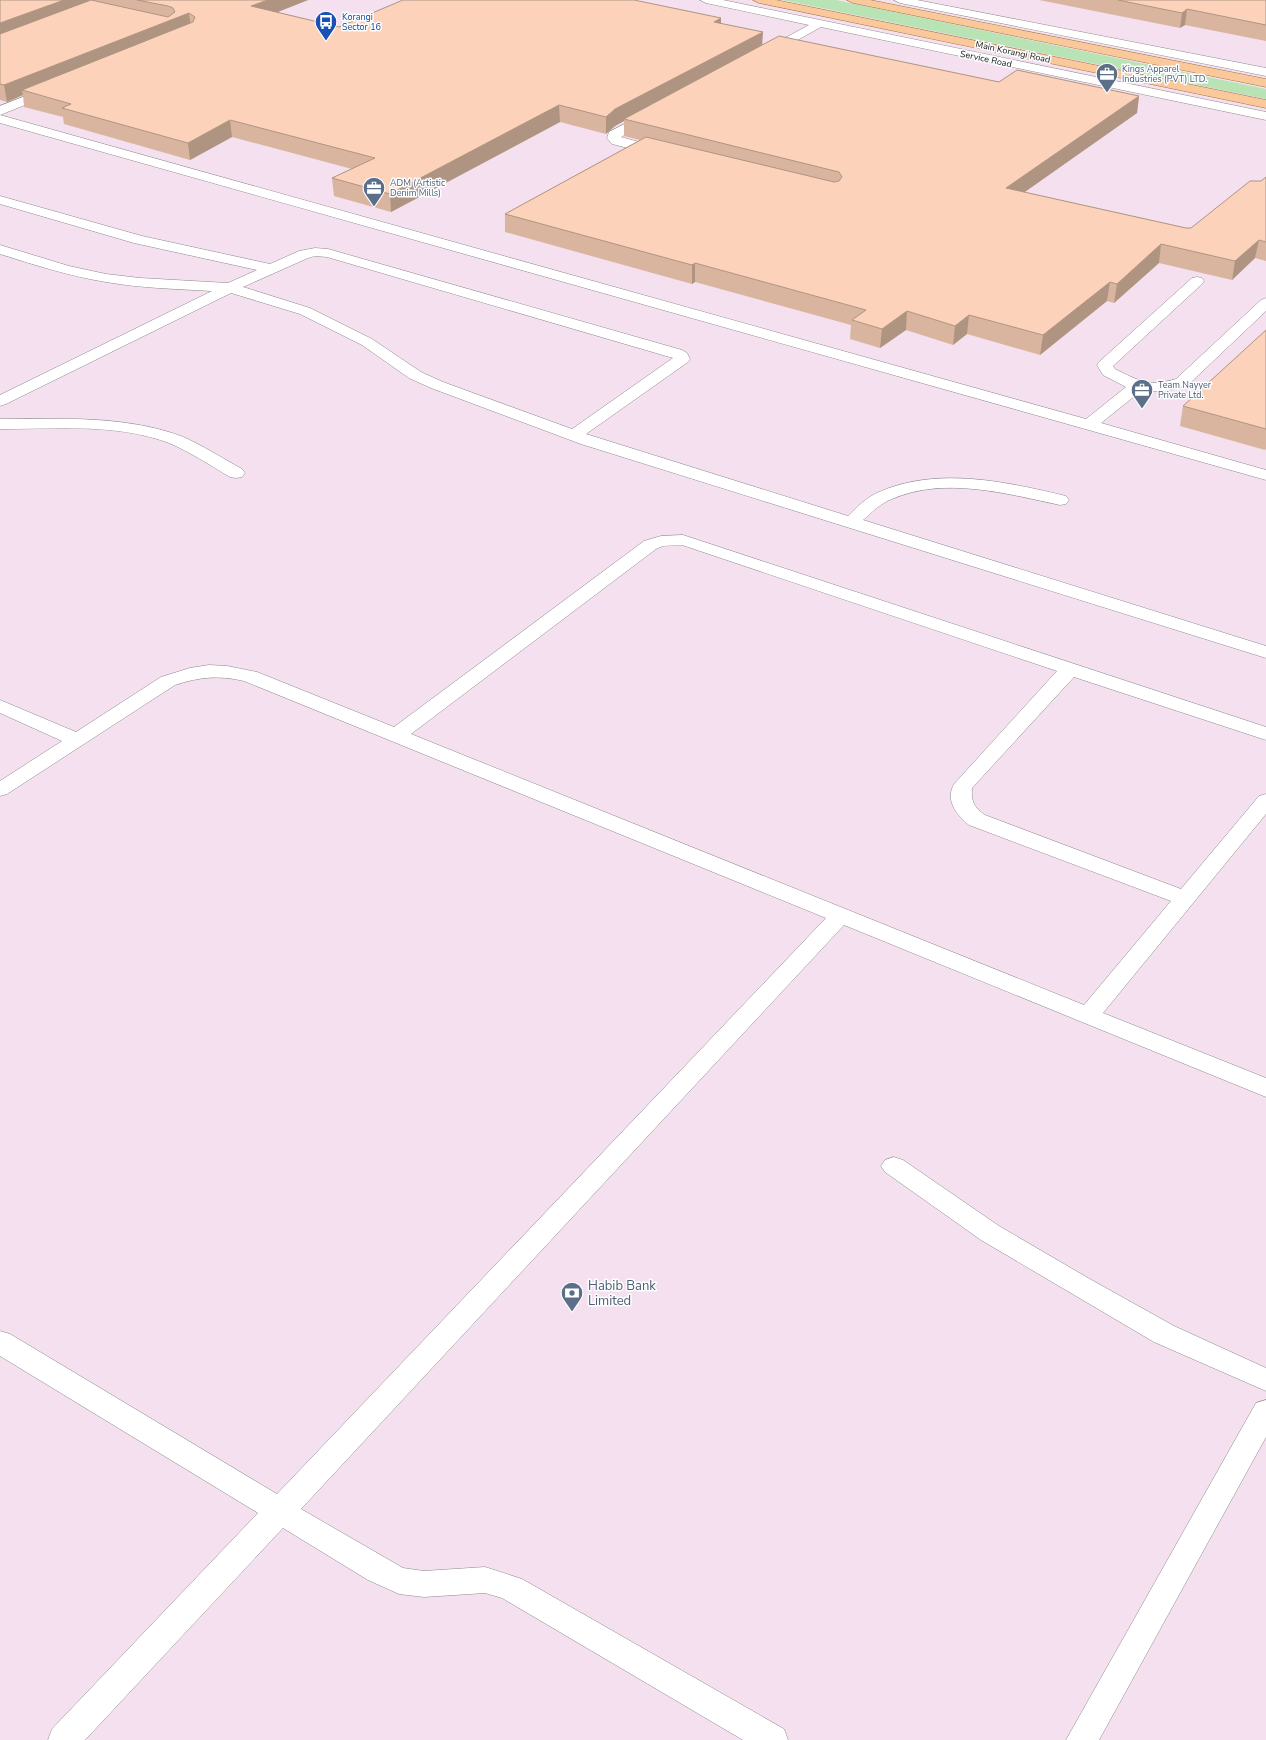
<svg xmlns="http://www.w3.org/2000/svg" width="1266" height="1740" viewBox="0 0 1266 1740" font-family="'Nunito Sans',sans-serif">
<rect width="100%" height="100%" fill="#eff1f3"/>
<path fill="#f4e0ee" d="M0,0H1266V1740H0Z"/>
<path fill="#b8e4b5" d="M783,0H836L1266,89V99Z"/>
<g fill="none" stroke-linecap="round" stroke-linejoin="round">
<g stroke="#8a8b8d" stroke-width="1">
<path id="minor" d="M700,0H723L1266,112V120L821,27L767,57L763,56L761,53L763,50L809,25L706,3Z
M894,0H917L1266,68V76L900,3Z
M51,86L55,87L57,90L55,93L0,115V106Z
M650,111L655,112L656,115L655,118L621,137L665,149L667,152L665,155L660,156L612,144L607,138L609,132Z
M0,115L1086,419L1126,387L1103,375L1097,365L1099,362L1192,278L1197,277L1202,278L1204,281L1202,284L1113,366L1115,369C1139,381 1149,387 1176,379L1261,300L1266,298V311L1188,385L1165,391H1141L1101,423L1266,470V480L0,123Z
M0,196L142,236L270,264L299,251L315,248L328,249L682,350L687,353L690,359L688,362L586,434L848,516C857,507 867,497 879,492C938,466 1007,482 1066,496L1069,500L1066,504L1060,505C1007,494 945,476 892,499C881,503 872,512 863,520L1266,646V658L581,444L431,388L409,378L362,345L300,314L231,293L6,404L0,406V395L212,291C176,289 140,288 106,282C69,276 35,265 0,254V245L69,266L106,274L140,278L228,283L257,270L134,243L0,204ZM315,256L327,257L673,358L572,429L443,382L421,372L372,339L310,308L243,287L308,258Z
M0,419C60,419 123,415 181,436C202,445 222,458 242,469L245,473L242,477L236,478L230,477C210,465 190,452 169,443C116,423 55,429 0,429Z
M683,535L1266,727V740L1074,677L972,788C971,801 974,808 985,815L1181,889L1259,796L1266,794V814L1103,1013L1266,1078V1097L844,925L301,1509L403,1568L424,1571L485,1567L522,1579L784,1729L788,1740H743L502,1598L485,1593L424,1597L399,1594L368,1580L283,1528L85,1740H48L52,1729L258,1513L0,1356V1331L10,1334L277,1494L826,918L244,681C219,675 199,677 175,685L7,794L0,796V781L62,741L0,713V700L76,732L161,677L190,668L209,665L227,666L257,672L394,727L644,541L661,536ZM682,545L1057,671L955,783C944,798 956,815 969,825L1171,901L1084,1005L411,734L656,549L663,546Z
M894,1157L903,1160L999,1226L1088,1278L1174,1326L1266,1368V1391L1154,1342L981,1240L885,1172L881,1166L885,1160Z
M1266,1400V1437L1099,1740H1066L1256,1403Z"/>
</g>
<g stroke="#a67140" stroke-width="1">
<path id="major" d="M753,0H776L1266,100V108L759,3Z
M847,0H870L1266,79V87L853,3Z"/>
</g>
<use href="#minor" fill="#fff" fill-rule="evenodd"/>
<use href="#major" fill="#f9c89b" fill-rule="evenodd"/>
</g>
<path fill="#d9b5a0" d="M0,0H308L277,12L339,27L721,23L762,45L999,82L1139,96L1137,113L1024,192L1186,228H1191L1261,181L1266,177V261L1255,258L1232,280L1159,263L1114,303L1107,301L1040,355L967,334L953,345L906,330L880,348L850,339L851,325L695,282L692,284L505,232V214L640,140L624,136V121L615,126L606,134L560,122L391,212L334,196L332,178L352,169L232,137L190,160L64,124L63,117L24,107L23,95L7,102L0,100Z
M1039,0H1266V41L1185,25L1180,28Z
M1266,330V449L1265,450L1180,426L1183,406Z"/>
<path fill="#b09482" d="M64,0H91L0,39V23Z
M268,0H308L253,22L251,6Z
M1187,9L1185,25L1180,28L1182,13Z
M189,13L191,29L22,90L23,95L7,102L4,85Z
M721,18V34L714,22Z
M763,32L762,48L624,119V121L615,126L606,134V117L615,109Z
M1139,96L1137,113L1005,206L1006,188Z
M559,105L560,122L391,212L390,194Z
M230,120L232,137L190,160L188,143Z
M1259,240L1255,258L1232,280L1235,261Z
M1161,244L1159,263L1114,303L1117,284Z
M695,263V282L692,284V265Z
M1110,282L1107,301L1040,355L1043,335Z
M907,311L906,330L880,348L882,329Z
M969,315L967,334L953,345L955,326Z"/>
<path fill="#fcd3ba" stroke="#b09482" d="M0,0H64L0,23Z
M91,0L168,17L175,12L173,8L168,6L137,0H268L251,6L339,27L403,0H634L721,18L714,22L763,32L615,109L606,117L559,105L390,194L332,178L375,158L230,120L188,143L62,108L71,104L22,90L193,22L195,17L189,13L4,85L0,84V34Z
M1118,0H1266V25L1187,9L1182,13Z
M779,36L999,82L1017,70L1139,96L1006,188L1186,228H1191L1250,181H1261L1266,177V242L1259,240L1235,261L1161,244L1117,284L1110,282L1043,335L969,315L955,326L907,311L882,329L852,320L866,310L695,263L692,265L505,214L646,137L834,182L839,181L842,177L839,172L624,119Z
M1266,330V429L1183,406Z"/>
<defs>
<g id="bus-pin" transform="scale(1.15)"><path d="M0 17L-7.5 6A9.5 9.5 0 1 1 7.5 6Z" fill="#1a4fb4" stroke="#fdfeff"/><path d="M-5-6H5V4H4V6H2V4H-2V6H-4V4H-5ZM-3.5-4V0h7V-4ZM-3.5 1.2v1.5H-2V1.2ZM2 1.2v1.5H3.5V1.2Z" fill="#fff"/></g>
<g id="office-pin" transform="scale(1.15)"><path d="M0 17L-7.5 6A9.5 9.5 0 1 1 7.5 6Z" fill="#5c6f8a" stroke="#fdfeff"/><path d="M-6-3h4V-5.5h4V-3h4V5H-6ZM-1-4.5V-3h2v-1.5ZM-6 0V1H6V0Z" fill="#fff"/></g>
<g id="bank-pin" transform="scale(1.15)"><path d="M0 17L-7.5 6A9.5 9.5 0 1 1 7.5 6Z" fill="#5c6f8a" stroke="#fdfeff"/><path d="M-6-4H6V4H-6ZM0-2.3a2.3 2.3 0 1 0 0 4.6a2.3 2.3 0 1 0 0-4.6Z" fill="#fff"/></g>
</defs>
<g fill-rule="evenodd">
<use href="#bus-pin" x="326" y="22"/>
<use href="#office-pin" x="1107" y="74"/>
<use href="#office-pin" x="374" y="188"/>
<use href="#office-pin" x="1142" y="390"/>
<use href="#bank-pin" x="572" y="1293"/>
</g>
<g text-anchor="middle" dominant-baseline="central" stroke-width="3" stroke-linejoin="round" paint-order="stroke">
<g font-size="9" fill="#164399" stroke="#fdfeff" text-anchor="start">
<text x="342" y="17">Korangi<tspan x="342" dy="10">Sector 16</tspan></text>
</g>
<g font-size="9" fill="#131414" stroke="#fdfeff">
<text transform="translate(1013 52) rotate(12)">Main Korangi Road</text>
<text transform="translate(986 59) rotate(12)">Service Road</text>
</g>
<g font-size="9" fill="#4e5e75" stroke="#fdfeff" text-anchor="start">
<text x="1122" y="69">Kings Apparel<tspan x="1122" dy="10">Industries (PVT) LTD.</tspan></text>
<text x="390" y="183">ADM (Artistic<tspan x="390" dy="10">Denim Mills)</tspan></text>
<text x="1158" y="385">Team Nayyer<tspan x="1158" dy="10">Private Ltd.</tspan></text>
</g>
<g font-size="13" fill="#4e5e75" stroke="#fdfeff" text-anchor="start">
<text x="588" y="1286">Habib Bank<tspan x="588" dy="15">Limited</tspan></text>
</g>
</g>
</svg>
